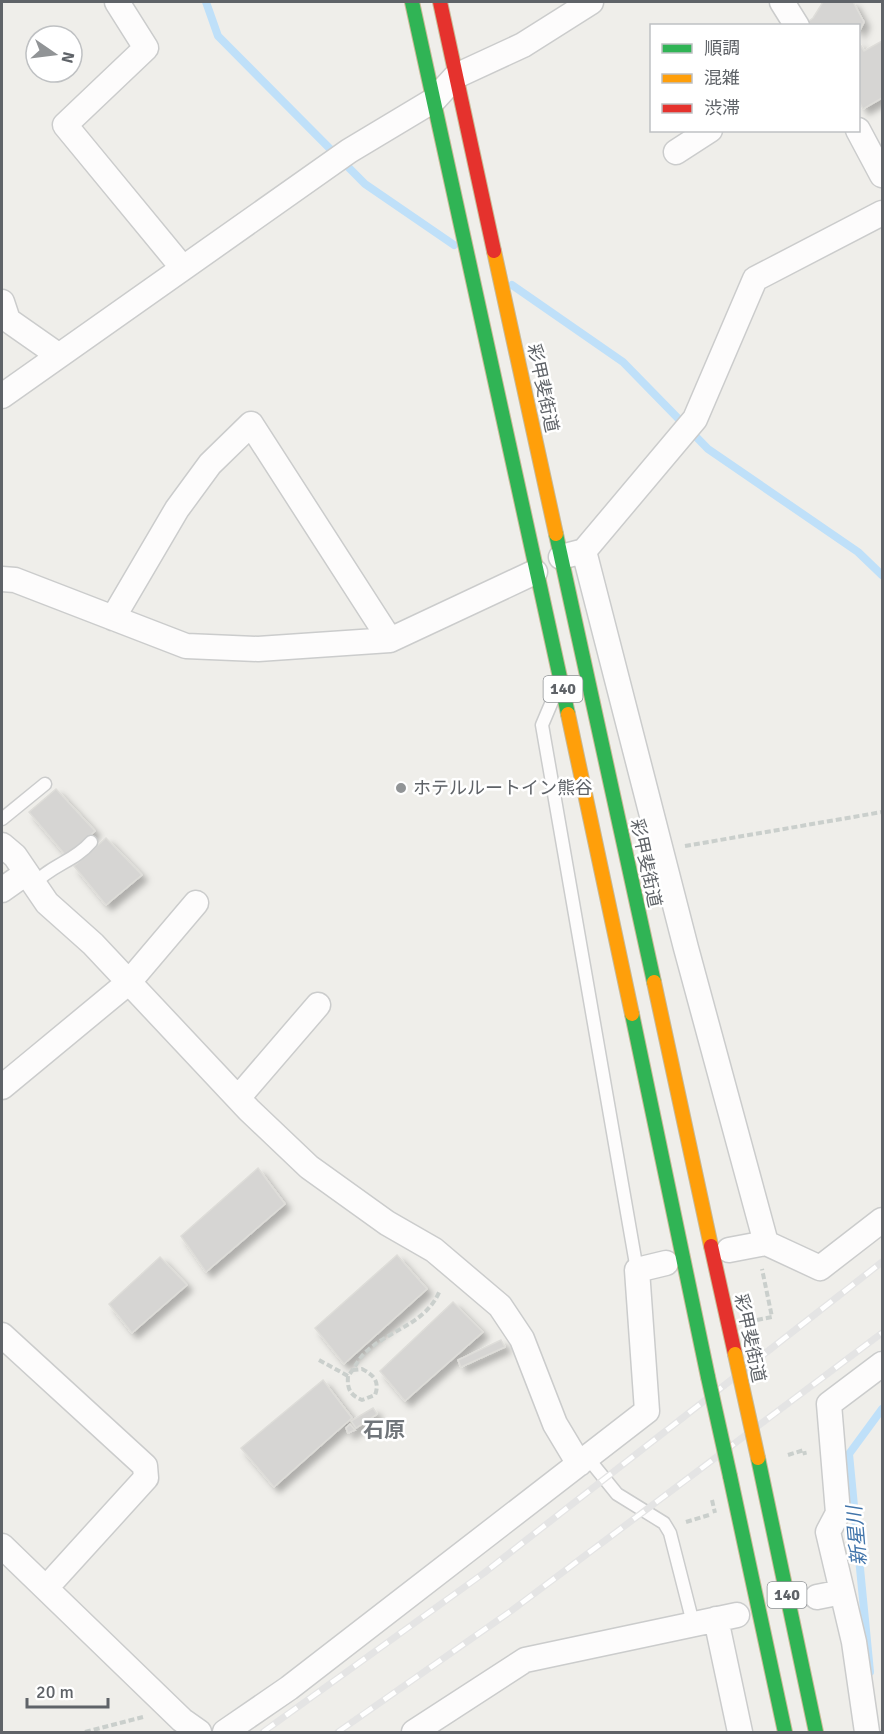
<svg xmlns="http://www.w3.org/2000/svg" width="884" height="1734" viewBox="0 0 884 1734" font-family="Signika,'Noto Sans JP',sans-serif">
<defs>
<filter id="shadow"><feDropShadow dx="5.5" dy="5.5" stdDeviation="3" flood-color="#0004"/></filter>
</defs>
<rect width="100%" height="100%" fill="#efeeea"/>
<g fill="none" stroke-linecap="round" stroke-linejoin="round">
<path stroke="#bfe0f9" stroke-width="8" d="M206,2L218,36L365,184L454,245
M512,285L623,362L708,449L858,552L882,575
M870,1672L849,1454L882,1409"/>
</g>
<path fill="#d6d5d3" stroke="#deddd9" stroke-width="1.5" filter="url(#shadow)" d="M823,2H853L864,22L858,34V26H802L813,18Z
M858,41L864,51L882,41V98L863,109L858,99Z
M56,789L95,831L67,857L29,812Z
M106,838L142,875L106,905L74,866Z
M258,1168L285,1204L206,1272L181,1236Z
M397,1255L427,1289L344,1364L315,1328Z
M160,1257L187,1285L132,1333L109,1304Z
M453,1302L483,1332L405,1401L380,1371Z
M501,1340L505,1347L461,1367L458,1360Z
M323,1380L352,1418L274,1487L241,1448Z
M373,1408L377,1414L356,1428L351,1421Z
M350,1424L355,1430L348,1433L346,1428Z"/>
<g fill="none" stroke-linecap="round" stroke-linejoin="round">
<g stroke="#cbcccc" stroke-width="15">
<path id="lane" d="M556,692L542,725L637,1270
M2,819L45,784
M34,884C51,865 75,861 91,842
M587,1457L617,1494L664,1523L670,1533L693,1623"/>
</g>
<g stroke="#cbcccc" stroke-width="27">
<path id="street" d="M117,2L146,48L65,125L182,267
M782,2L797,26
M858,130L882,175
M676,152L710,130
M2,302L8,320L58,355
M2,396L349,151L434,100L456,76L523,45L591,2
M584,551L695,419L755,279L882,213
M561,557L584,551L686,948L766,1243L820,1268L882,1220
M2,579L15,580L186,646L258,649L390,640L535,572
M113,618L177,509L210,464L251,424L390,640
M2,845L15,856L47,903L93,944L249,1110L309,1167L387,1223L434,1250L500,1306L522,1339L555,1424L579,1464
M2,890L26,873
M2,1087L129,982L196,903
M238,1098L318,1005
M729,1250L766,1243
M2,1335L145,1466L146,1478L46,1588
M2,1546L182,1720L199,1732
M817,1597L842,1592
M716,1619L740,1732
M225,1732L289,1688L647,1411L637,1270L666,1263
M414,1732L525,1660L737,1615
M867,1732L854,1642L828,1532L838,1513L829,1404L882,1364"/>
</g>
<g stroke="#c8b996" stroke-width="16">
<path id="fast" d="M412,2L568,714
M556,534L654,982
M632,1014L708,1377
M758,1458L816,1732
M730,1476L785,1732"/>
</g>
<g stroke="#c8b996" stroke-width="16">
<path id="slow" d="M494,251L556,534
M568,714L632,1014
M654,982L711,1246"/>
</g>
<g stroke="#c8b996" stroke-width="16">
<path id="jam" d="M440,2L494,251
M711,1246L735,1354"/>
</g>
<path stroke="#cacfcc" stroke-width="4" stroke-dasharray="6 3" stroke-linecap="butt" d="M685,846L882,812
M757,1320L772,1317L762,1269
M319,1360L348,1376C355,1368 359,1357 368,1350C392,1329 427,1323 440,1290
M348,1376C347,1389 350,1395 362,1400L375,1395C380,1382 374,1375 362,1369L353,1370
M788,1455L804,1450L805,1455
M686,1522L709,1515
M85,1732L143,1717"/>
<use href="#lane" stroke="#fdfcfc" stroke-width="12"/>
<use href="#street" stroke="#fdfcfc" stroke-width="24"/>
<use href="#fast" stroke="#30b455" stroke-width="14"/>
<use href="#slow" stroke="#ff9f0a" stroke-width="14"/>
<use href="#jam" stroke="#e5322d" stroke-width="14"/>
<g stroke="#e4e4e4" stroke-width="7">
<path id="rail" d="M263,1732L484,1573L882,1262
M338,1732L511,1611L882,1333"/>
</g>
<use href="#rail" stroke="#fff" stroke-width="4.5" stroke-dasharray="14" stroke-linecap="butt"/>
<g stroke="#c8b996" stroke-width="16" stroke-linecap="butt">
<path id="fast-bridge" d="M708,1377L730,1476"/>
</g>
<g stroke="#c8b996" stroke-width="16" stroke-linecap="butt">
<path id="slow-bridge" d="M735,1354L758,1458"/>
</g>
<path stroke="#cacfcc" stroke-width="4" stroke-dasharray="6 3" stroke-linecap="butt" d="M712,1500L715,1513"/>
<use href="#fast-bridge" stroke="#30b455" stroke-width="14"/>
<use href="#slow-bridge" stroke="#ff9f0a" stroke-width="14"/>
</g>
<circle fill="#919496" stroke="#fff" stroke-width="2" cx="401" cy="788" r="6"/>
<g text-anchor="middle" dominant-baseline="central" stroke-width="5" stroke-linejoin="round" paint-order="stroke">
<g fill="#fff" stroke="#8f9295" stroke-width="1.5">
<rect x="543.5" y="676" width="39" height="26" rx="4.5"/>
<rect x="767.5" y="1582" width="39" height="26" rx="4.5"/>
</g>
<g font-size="16" font-weight="bold" fill="#5f6368">
<text x="563" y="689">140</text>
<text x="787" y="1595">140</text>
</g>
<g font-size="18" fill="#5f6368" stroke="#fff">
<text transform="translate(543 388) rotate(78)">彩甲斐街道</text>
<text transform="translate(646 863) rotate(78)">彩甲斐街道</text>
<text transform="translate(750 1338) rotate(78)">彩甲斐街道</text>
</g>
<g font-size="18" fill="#5f6368" stroke="#fff" text-anchor="start">
<text x="413" y="788">ホテルルートイン熊谷</text>
</g>
<g font-size="20" font-style="italic" fill="#4174aa" stroke="#fff">
<text transform="translate(857 1536) rotate(-95)">新星川</text>
</g>
<g font-size="21" font-weight="bold" fill="#70757a" stroke="#fff">
<text x="384" y="1430">石原</text>
</g>
</g>
<rect width="884" height="1734" fill="none" stroke="#5f6368" stroke-width="6"/>
<rect x="650" y="24" width="210" height="108" fill="#ffffff" stroke="#bfc1c3" stroke-width="1.5"/>
<rect x="662" y="44" width="30" height="9" fill="#30b455" stroke="#bfc1c3" stroke-width="1.5"/>
<text x="704" y="54" font-size="18" fill="#5f6368">順調</text>
<rect x="662" y="74" width="30" height="9" fill="#ff9f0a" stroke="#bfc1c3" stroke-width="1.5"/>
<text x="704" y="84" font-size="18" fill="#5f6368">混雑</text>
<rect x="662" y="104" width="30" height="9" fill="#e5322d" stroke="#bfc1c3" stroke-width="1.5"/>
<text x="704" y="114" font-size="18" fill="#5f6368">渋滞</text>
<g transform="translate(54 54) rotate(104)"><circle r="28" fill="#ffffff" stroke="#bfc1c3" stroke-width="1.5"/>
<path d="M0-4.5L10 22L0 15L-10 22Z" fill="#919496"/>
<text y="-9" font-size="16" font-weight="bold" text-anchor="middle" fill="#5f6368">N</text>
</g>
<path d="M27 1698v9h81v-9" fill="none" stroke="#5f6368" stroke-width="3"/>
<text x="36" y="1698" font-size="18" fill="#5f6368" stroke="#ffffff" stroke-width="4.5" paint-order="stroke">20 m</text>
</svg>
